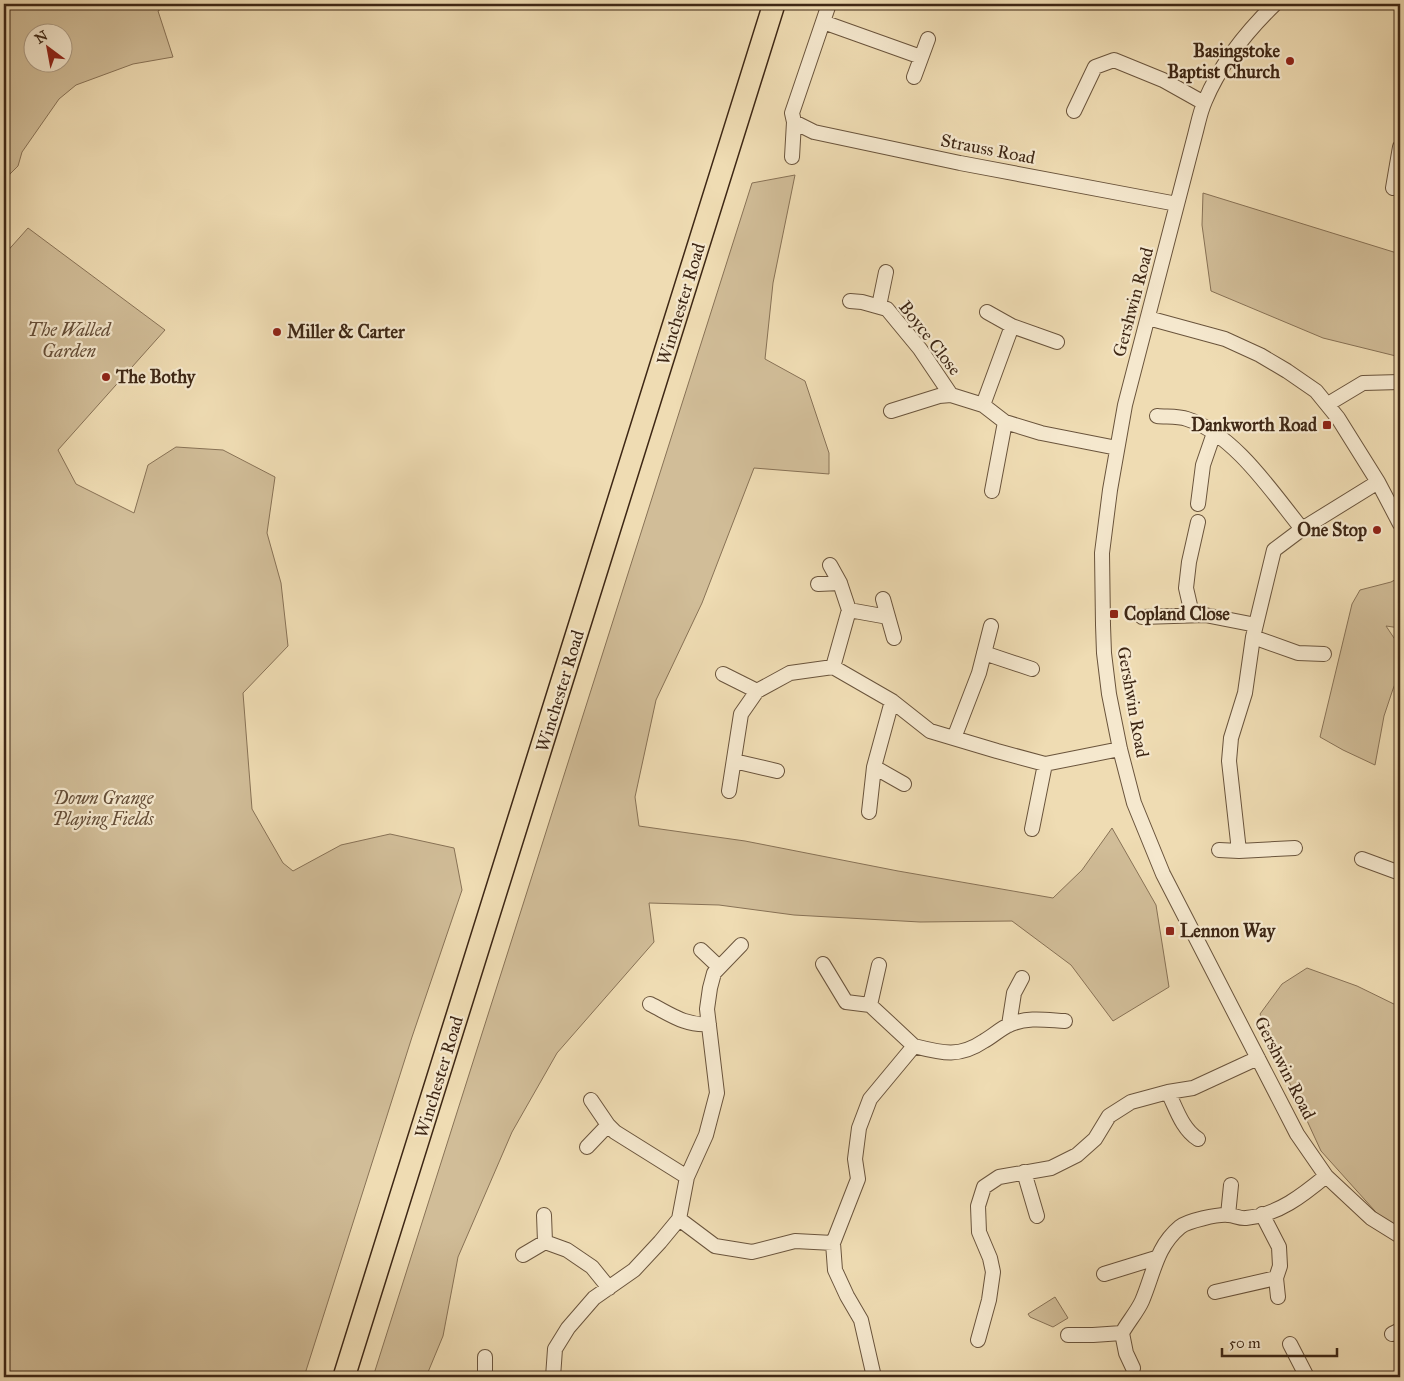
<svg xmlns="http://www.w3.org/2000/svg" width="1404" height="1381" viewBox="0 0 1404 1381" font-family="'IM FELL Great Primer',serif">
<rect width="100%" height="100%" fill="#efdcb3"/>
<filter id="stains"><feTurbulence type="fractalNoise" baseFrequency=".004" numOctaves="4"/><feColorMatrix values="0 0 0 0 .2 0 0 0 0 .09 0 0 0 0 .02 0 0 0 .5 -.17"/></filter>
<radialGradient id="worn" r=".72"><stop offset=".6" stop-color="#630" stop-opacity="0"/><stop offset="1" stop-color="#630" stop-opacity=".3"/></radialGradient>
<path fill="#d1bd98" stroke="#887256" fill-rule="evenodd" d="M4,4H169L158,11L173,57L133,64L76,85L59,99L22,152L18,166L10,174L4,182ZM32,32H62V62H32Z
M795,175L773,283L765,359L805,381L829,453V474L754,468L702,603L656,700L635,797L639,826L745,841L898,871L1053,898L1082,870L1112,828L1156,905L1169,987L1113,1021L1071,965L1012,921L920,922L794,915L719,905L649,903L654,942L557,1053L512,1132L458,1257L443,1336L426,1377H373L752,183Z
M1203,193L1400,254V357L1323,338L1211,291L1202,225Z
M28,228L165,330L58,450L76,484L134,513L148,465L176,447L223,450L275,477L267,533L281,583L288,646L243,693L252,809L283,863L293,871L341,845L390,834L454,848L462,890L412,1037L304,1377H4V255Z
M1400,577V628L1386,626L1400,647V672L1393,689L1384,716L1375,765L1343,750L1320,737L1352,604L1360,590L1391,582Z
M1307,968L1357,986L1400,1007V1228L1383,1220L1321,1151L1285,1073L1260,1014L1282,984Z
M1055,1297L1068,1318L1053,1327L1030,1317L1028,1314Z"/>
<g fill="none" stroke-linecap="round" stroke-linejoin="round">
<g stroke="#6a543c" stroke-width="16">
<path id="minor" d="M1275,4C1246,32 1221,63 1205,101C1200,112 1198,124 1195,135L1125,405L1110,490L1102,553L1103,625L1104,653L1109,694L1120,749L1134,803L1163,874L1297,1134L1326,1176L1371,1218L1400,1236
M823,22L921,57
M914,77L928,39
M1074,111L1095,67L1114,60L1163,80L1204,103
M794,122L814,132L960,163L1177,204
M792,157L794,122L792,113L829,4
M1393,188L1400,147
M850,301L862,302L887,309L920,349L951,395
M879,306L886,272
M987,312L1012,326L1057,342
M1148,318L1225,339L1260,355L1287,371L1316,391L1338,418L1378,482L1400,524
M1328,404L1363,383L1400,382
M983,405L1012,326
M891,411L939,396L951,395L983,405L1005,422L1041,433L1117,448
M1157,416C1166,417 1178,416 1187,419C1234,434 1272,492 1302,529
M992,491L1005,422
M1198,504L1203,465L1214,433
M830,565L840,583L849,610L833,667
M818,584L840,583
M883,599L894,638
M849,610L888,617
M1192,614L1186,588L1189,562L1198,522
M1142,617L1205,615L1256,625
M1253,637L1298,653L1324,654
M984,653L1032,669
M723,674L757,691
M954,738L979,673L991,626
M734,761L777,771
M874,767L904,784
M729,791L741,714L757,691L790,673L833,667L892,701L930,731L997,751L1045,764L1120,749
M869,812L874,767L892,701
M1032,829L1045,764
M1219,850L1239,851L1295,848
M1239,851L1229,761L1231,738L1245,693L1253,637L1274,550L1302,529L1378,482
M1362,859L1400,873
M701,950L719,967
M823,964L846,1002L870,1005L914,1046
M650,1004C670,1014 685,1026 709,1024
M870,1005L879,965
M1009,1025L1014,993L1022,978
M1168,1092C1176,1108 1182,1129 1198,1139
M591,1100L608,1125L615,1132L687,1177
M587,1147L608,1125
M1024,1172L1037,1216
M1262,1214L1279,1247L1280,1266L1276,1278L1278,1297
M1228,1215L1231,1185
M679,1219L715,1246L752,1252L795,1241L833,1243
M545,1242L567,1250L592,1267L609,1288
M523,1255L545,1242L544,1215
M1104,1274L1156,1258
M1215,1292L1276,1278
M1392,1334L1400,1330
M1068,1335H1093L1122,1333
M978,1340L989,1300L993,1272L990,1258L979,1232L978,1206L984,1187L999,1177L1051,1168L1077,1155L1095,1139L1109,1116L1131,1102L1168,1092L1193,1088L1258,1058
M1290,1344L1307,1377
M485,1357V1377
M1133,1368L1126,1353L1122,1333C1128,1322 1137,1312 1142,1301C1154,1273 1156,1247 1180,1227C1187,1221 1218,1214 1228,1215C1234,1215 1240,1219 1246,1218C1278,1215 1303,1195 1326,1176
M553,1377L555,1349L568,1328L594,1298L634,1270L660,1242L679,1219L687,1177L706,1135L717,1093L707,1009L710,988L714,973L741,945
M874,1377L861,1320L847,1296L835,1270L833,1243L858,1179L855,1159L859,1128L870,1099L914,1046C942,1053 959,1058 984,1041C993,1036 1001,1028 1011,1024C1028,1017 1046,1020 1065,1021"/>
</g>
<g stroke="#3e2715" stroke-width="24">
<path id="primary" d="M344,1377L774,4"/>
</g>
<use href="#minor" stroke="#f5e8ce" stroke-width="14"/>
<use href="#primary" stroke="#efdcb3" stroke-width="21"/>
</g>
<g fill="#8f2418" stroke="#f5e8ce" stroke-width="2">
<circle cx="1290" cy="61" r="5"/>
<circle cx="277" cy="332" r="5"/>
<circle cx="106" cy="377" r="5"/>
<rect x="1322" y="420" width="10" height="10" rx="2.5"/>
<circle cx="1377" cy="530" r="5"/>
<rect x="1109" y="609" width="10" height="10" rx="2.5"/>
<rect x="1165" y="926" width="10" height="10" rx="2.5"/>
</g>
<g text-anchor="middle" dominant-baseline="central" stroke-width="4.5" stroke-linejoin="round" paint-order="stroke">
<g font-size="18" font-weight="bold" fill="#3e2715" stroke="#f5e8ce" text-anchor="start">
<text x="1280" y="51" text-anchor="end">Basingstoke<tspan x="1280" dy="21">Baptist Church</tspan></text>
<text x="287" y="332">Miller &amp; Carter</text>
<text x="116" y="377">The Bothy</text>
<text x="1317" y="425" text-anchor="end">Dankworth Road</text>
<text x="1367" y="530" text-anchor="end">One Stop</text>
<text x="1124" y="614">Copland Close</text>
<text x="1180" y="931">Lennon Way</text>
</g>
<g font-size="18" fill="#3e2715" stroke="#f5e8ce">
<text transform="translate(988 149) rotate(11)">Strauss Road</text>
<text transform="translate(1133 302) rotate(-75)">Gershwin Road</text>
<text transform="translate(681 304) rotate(-73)">Winchester Road</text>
<text transform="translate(930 338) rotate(52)">Boyce Close</text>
<text transform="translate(560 691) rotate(-73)">Winchester Road</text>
<text transform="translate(1133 702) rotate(80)">Gershwin Road</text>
<text transform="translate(1285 1068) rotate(63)">Gershwin Road</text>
<text transform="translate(439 1077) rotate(-73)">Winchester Road</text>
</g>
<g font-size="18" font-style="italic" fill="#634c36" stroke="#f5e8ce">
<text x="69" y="330">The Walled<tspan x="69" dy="21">Garden</tspan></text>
<text x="103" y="798">Down Grange<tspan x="103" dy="21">Playing Fields</tspan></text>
</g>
</g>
<rect width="1404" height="1381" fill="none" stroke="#efdcb3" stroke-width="20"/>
<rect x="5" y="5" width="1394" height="1371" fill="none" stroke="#3e2715" stroke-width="2.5"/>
<rect x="10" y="10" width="1384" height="1361" fill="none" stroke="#3e2715"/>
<g transform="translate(48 48) rotate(328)"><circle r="24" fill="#f5e8ce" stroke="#ac9b84"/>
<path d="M0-4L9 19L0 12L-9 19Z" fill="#8f2418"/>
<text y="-8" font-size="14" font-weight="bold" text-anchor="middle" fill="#3e2715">N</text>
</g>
<path d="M1222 1348v8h115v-8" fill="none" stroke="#3e2715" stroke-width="2.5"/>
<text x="1229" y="1348" font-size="15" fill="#3e2715" stroke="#f5e8ce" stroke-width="4" paint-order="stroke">50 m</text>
<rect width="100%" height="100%" filter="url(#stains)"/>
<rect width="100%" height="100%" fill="url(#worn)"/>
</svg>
